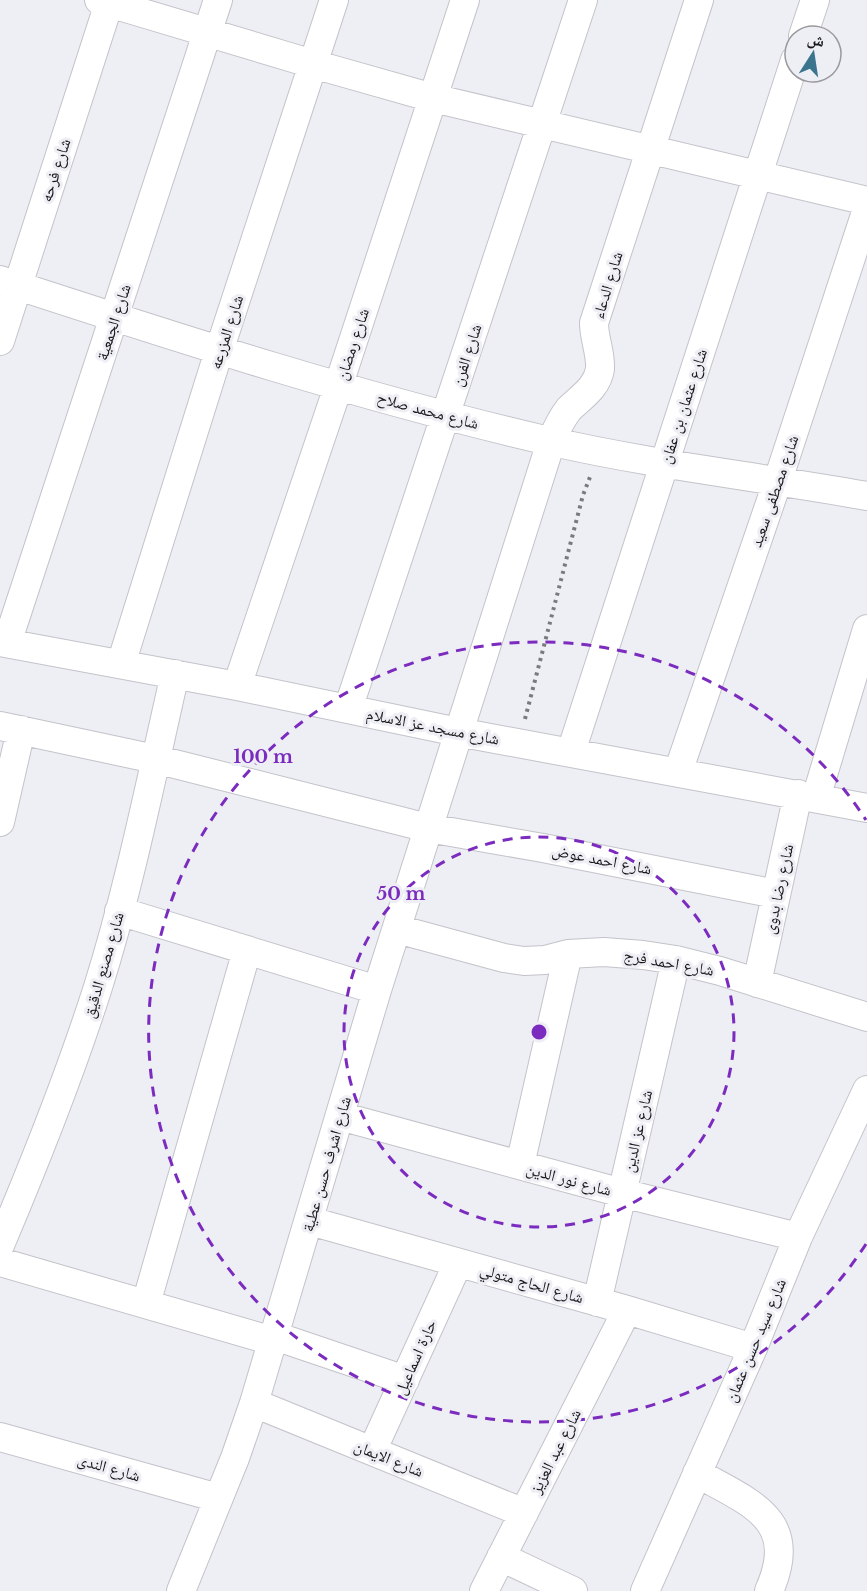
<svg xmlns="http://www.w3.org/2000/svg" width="867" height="1591" viewBox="0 0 867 1591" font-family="'Libre Baskerville','Noto Naskh Arabic',serif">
<rect width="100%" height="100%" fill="#eeeef5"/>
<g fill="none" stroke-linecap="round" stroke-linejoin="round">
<g stroke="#c3c3ca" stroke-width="30">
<path id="minor" d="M99,0L313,64L433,98L867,201
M803,36L815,0
M0,280C181,339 363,398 549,441C654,465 761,477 867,496
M0,341L110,0
M0,642L237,686L458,732L867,808
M7,643L218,0
M121,664L219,351L334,0
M237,686L338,387L465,0
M348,709L583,0
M0,726L155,759L428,828L543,848L776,894
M571,752L795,60
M678,772L778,480L867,209
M816,798L867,629
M0,822L21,730
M119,911L377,990
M397,929L504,958L524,961L545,960L568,954L604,952L643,955L676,960L720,971L867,1017
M757,983L798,794
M340,1116L622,1193L798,1237
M520,1165L568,954
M310,1221L627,1310L753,1348
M0,1245C36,1160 70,1075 98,987C130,885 151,779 175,674
M0,1262L273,1341
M597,1302L676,960
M146,1304L247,950
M275,1336L405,1380
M254,1403L524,1513
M0,1437L218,1498
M372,1451L458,1263
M697,1473C750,1503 801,1519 769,1591
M501,1557L573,1591
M181,1591L235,1458L254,1403L377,990L551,442C556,430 561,419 569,409C581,397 597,388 600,369C601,353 594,339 594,323L699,0
M484,1591L627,1310
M645,1591L753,1348L798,1237L867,1090"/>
</g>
<path stroke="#7a7a7e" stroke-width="4" stroke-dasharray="3 4.5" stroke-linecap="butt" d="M525,719L583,495L590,477"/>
<use href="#minor" stroke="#fff" stroke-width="28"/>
</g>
<g fill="none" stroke="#7b2cbf" stroke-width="3" stroke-dasharray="10 8">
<circle cx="539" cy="1032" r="195"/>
<path d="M866 1244A390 390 0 1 1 866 820"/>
</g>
<g text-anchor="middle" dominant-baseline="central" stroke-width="6" stroke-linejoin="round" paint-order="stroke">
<g font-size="16" fill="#19191b" stroke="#eeeef5">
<text transform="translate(55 170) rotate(-72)">شارع فرحه</text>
<text transform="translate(607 285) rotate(-73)">شارع الدعاء</text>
<text transform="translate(113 322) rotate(-72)">شارع الجمعية</text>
<text transform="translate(226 332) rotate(-72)">شارع المزرعه</text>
<text transform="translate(352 344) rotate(-72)">شارع رمضان</text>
<text transform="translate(466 355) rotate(-72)">شارع الفرن</text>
<text transform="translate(683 406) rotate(-72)">شارع عثمان بن عفان</text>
<text transform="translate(428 410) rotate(15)">شارع محمد صلاح</text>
<text transform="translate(774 491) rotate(-71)">شارع مصطفى سعيد</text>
<text transform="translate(433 726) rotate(11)">شارع مسجد عز الاسلام</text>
<text transform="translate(602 859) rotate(11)">شارع احمد عوض</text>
<text transform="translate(778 889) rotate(-78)">شارع رضا بدوى</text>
<text transform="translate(669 962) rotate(10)">شارع احمد فرج</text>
<text transform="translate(103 965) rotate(-74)">شارع مصنع الدقيق</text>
<text transform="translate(637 1131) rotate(-77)">شارع عز الدين</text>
<text transform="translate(326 1164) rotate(-74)">شارع اشرف حسن عطية</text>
<text transform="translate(569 1179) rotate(15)">شارع نور الدين</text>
<text transform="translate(532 1283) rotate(16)">شارع الحاج متولي</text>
<text transform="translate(755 1340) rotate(-67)">شارع سيد حسن عثمان</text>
<text transform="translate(415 1357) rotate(-66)">حارة اسماعيل</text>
<text transform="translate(555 1451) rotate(-63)">شارع عبد العزيز</text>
<text transform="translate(389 1458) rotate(22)">شارع الايمان</text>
<text transform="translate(109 1467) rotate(16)">شارع الندى</text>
</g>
</g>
<circle cx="539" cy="1032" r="9" fill="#7b2cbf" stroke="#eeeef5" stroke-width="3"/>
<g font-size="18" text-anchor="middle" font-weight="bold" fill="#7b2cbf" stroke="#eeeef5" stroke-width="6" stroke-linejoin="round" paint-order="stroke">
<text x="263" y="763">100 m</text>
<text x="401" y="900">50 m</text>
</g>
<g transform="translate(813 54) rotate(12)"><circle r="28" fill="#eeeef5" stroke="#99999e" stroke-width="1.5"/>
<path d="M0-4.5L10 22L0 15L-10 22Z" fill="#3a748d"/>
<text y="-9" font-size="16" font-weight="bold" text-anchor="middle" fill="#19191b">ش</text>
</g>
</svg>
